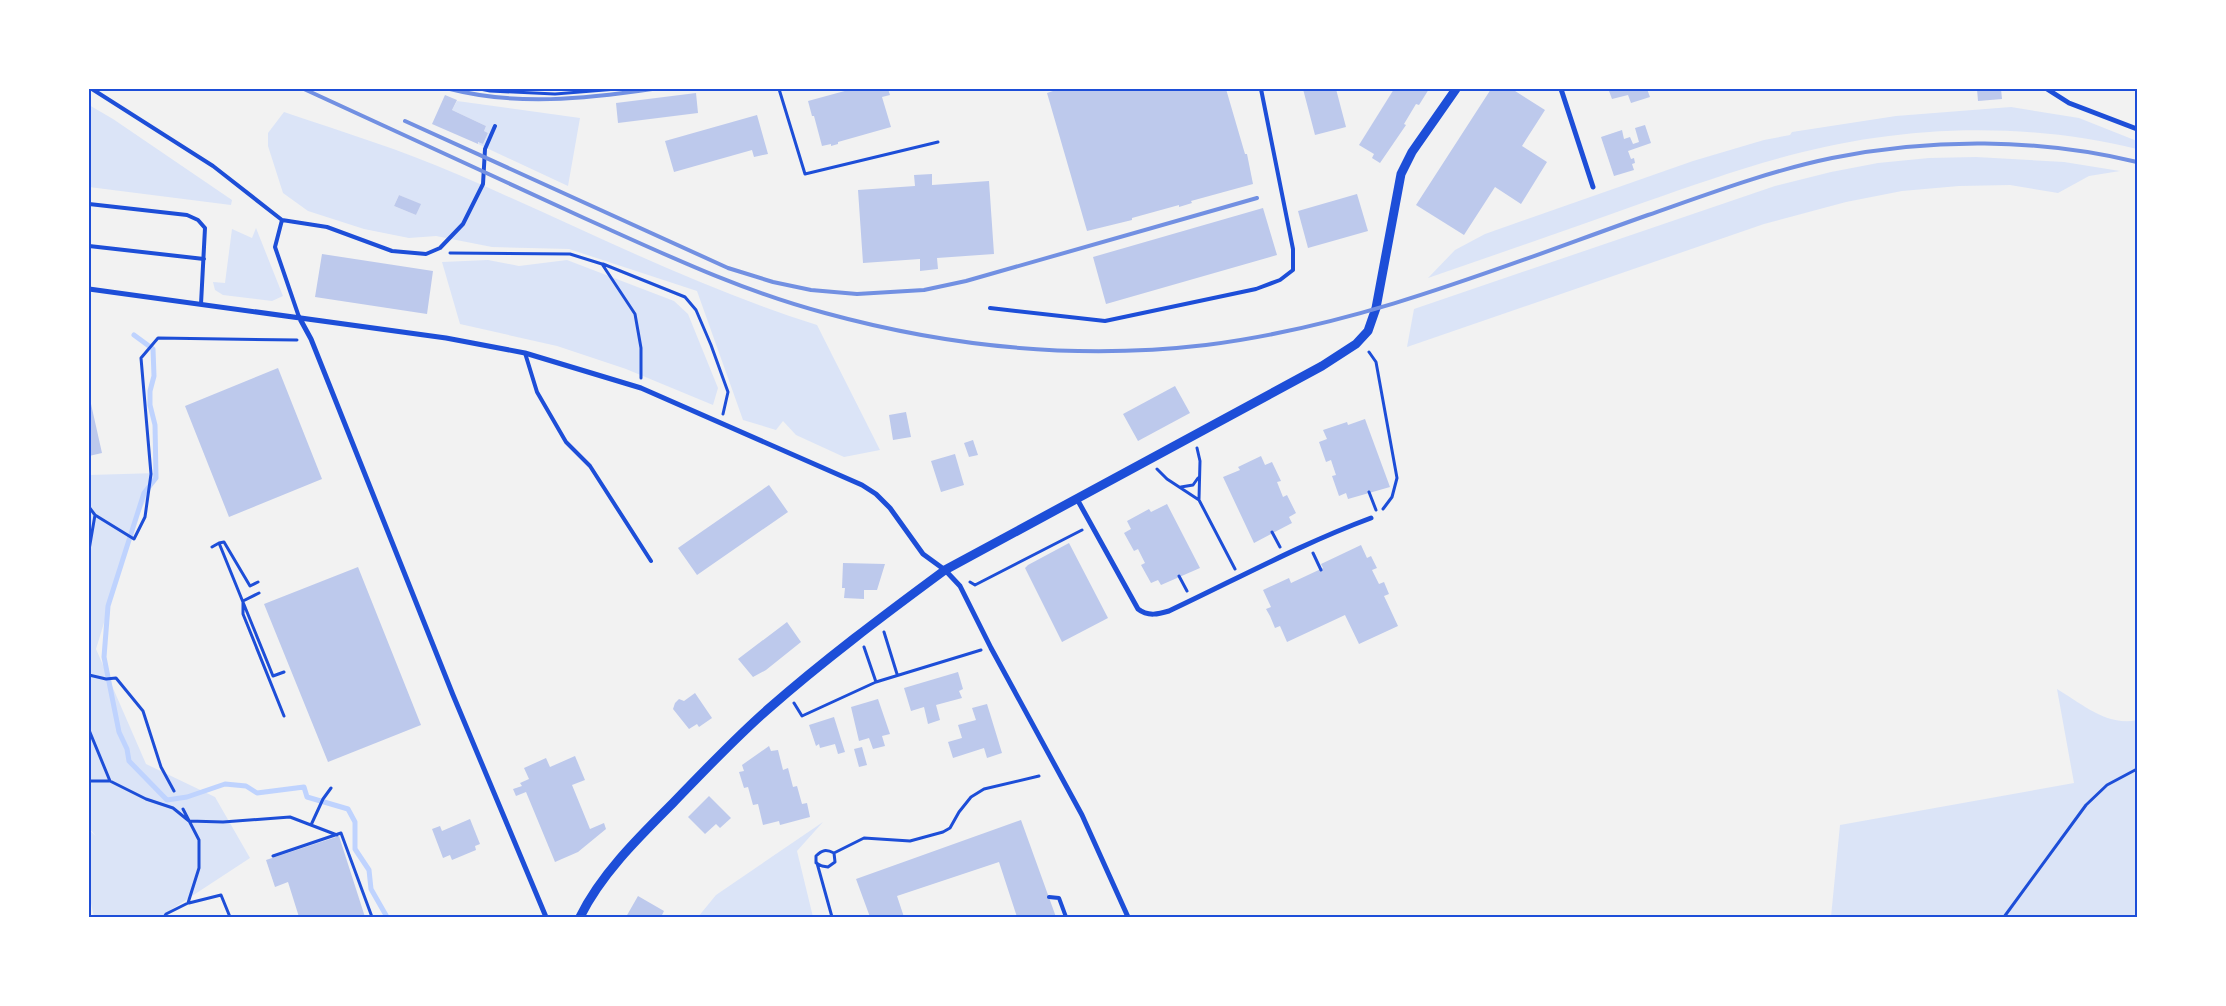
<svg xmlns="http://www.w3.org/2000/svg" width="2226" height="1006" viewBox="0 0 2226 1006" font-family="'IBM Plex Sans',sans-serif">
<rect width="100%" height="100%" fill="#f2f2f2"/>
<path fill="#dbe4f7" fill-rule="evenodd" d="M491,89H599L501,91Z
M457,101L580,118L568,186L478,144L479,142L483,144L488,133L484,131L486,126L452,110Z
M89,105L113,119L232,200L231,205L89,187Z
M2011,107L2079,118L2137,141V149C2053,128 1960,125 1874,138C1795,149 1720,176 1645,202C1573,228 1500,253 1428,278L1455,250L1485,234L1693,161L1764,140L1790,135L1792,132L1896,116Z
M284,112C343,132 402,150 459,175C578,226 693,286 817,325L880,450L844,457L796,435L783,421L776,430L743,420L697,291L569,249L492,247L436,236L409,238L364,229L308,211L283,193L268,146V133ZM399,195L420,204L416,215L394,206Z
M1976,157L2064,162L2120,171L2089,176L2058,193L2010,185L1959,186L1902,191L1846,202L1764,224L1407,347L1414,309L1775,186L1831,172L1878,163L1929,158Z
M256,228L283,296L272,301L223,295L215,290L213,282L225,283L232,229L252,238Z
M488,260L519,266L567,260L674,301L688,314L718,388L713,405L626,369L557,346L460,324L442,262Z
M158,473L133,528L96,649L146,764L215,797L250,858L160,917H94L89,894V830L96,836L89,828V475Z
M2057,689C2081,703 2107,727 2137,720V917H1831L1840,825L2074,783Z
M823,822L797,851L813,917H698L716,895Z"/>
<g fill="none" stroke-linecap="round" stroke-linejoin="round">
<path stroke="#bfd3fe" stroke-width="5" d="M134,335L153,349L154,376L150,391V405L155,425L156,478L144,493L108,606L104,657L119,732L127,749L129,761L167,800L187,797L225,784L246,786L257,793L304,787L307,797L348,809L355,822V849L369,870L371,889L387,917"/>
</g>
<path fill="#bdc9ec" d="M852,89H888L890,95L882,97L891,127L838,142V144L831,146V144L822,146L814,116H812L808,101Z
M1056,89H1226L1245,154H1247L1253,184L1191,201L1192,203L1179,207V205L1132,218V220L1087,231L1047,93L1056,90Z
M1303,89H1336L1346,127L1315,135Z
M1394,89H1429L1419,105L1416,104L1404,124L1406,125L1380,163L1372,158L1374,154L1359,145Z
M1491,89H1512L1545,110L1522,146L1547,162L1521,204L1495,187L1464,235L1416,205Z
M1616,89H1647L1650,97L1631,103L1628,95L1612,99L1609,91Z
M1977,89H2001L2002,99L1978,101Z
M696,93L698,113L618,123L616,103Z
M445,95L457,100L452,110L486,126L484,131L488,133L483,144L478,142V144L432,124Z
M757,115L768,154L754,157L752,150L674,172L665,141Z
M1645,125L1651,143L1628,151L1631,159L1634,158L1635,163L1632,164L1634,170L1614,176L1601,137L1622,130L1624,139L1630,137L1633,144L1639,142L1635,128Z
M932,174V185L989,181L994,254L937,258L938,269L920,271V259L863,263L858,190L915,186L914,175Z
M1357,194L1368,231L1308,248L1298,211Z
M399,195L421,204L416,215L394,206Z
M1263,208L1277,255L1106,304L1093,257Z
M322,254L433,271L427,314L315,297Z
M278,368L322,479L229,517L185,406Z
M1175,386L1190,413L1138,441L1123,414Z
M89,395L102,453L89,456Z
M906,412L911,437L893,440L889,415Z
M1365,419L1390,487L1348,499L1346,493L1339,496L1332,476L1336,475L1331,460L1326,462L1319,442L1327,439L1323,430L1347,422L1348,425Z
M973,440L978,455L969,457L964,443Z
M955,454L964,485L941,492L931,461Z
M1261,456L1265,465L1272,462L1281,481L1277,482L1283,497L1287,495L1296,513L1289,517L1292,523L1254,543L1223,477L1240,470L1238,467Z
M769,485L788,512L697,575L678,548Z
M1167,504L1200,568L1161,585L1158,580L1151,583L1141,565L1145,563L1138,549L1134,551L1124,533L1131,529L1127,521L1149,509L1151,512Z
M1069,543L1108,618L1062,642L1025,568L1028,565Z
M1361,545L1367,558L1371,556L1377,568L1372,570L1379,584L1384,582L1389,594L1384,596L1398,626L1359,644L1345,615L1287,642L1280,626L1275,628L1270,616L1266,609L1271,607L1263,590L1289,578L1291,583L1323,568L1321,564Z
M843,563L885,564L877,590H864V599L844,598L845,588H842Z
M358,567L421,725L328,762L264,604Z
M787,622L801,642L766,670L753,677L738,659Z
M958,672L963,689L959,691L962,698L936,705L940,720L928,724L924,707L911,711L904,688Z
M695,693L712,718L699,727L697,724L689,729L673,709L675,703L679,699L684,701Z
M878,699L890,734L882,736L885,746L873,749L869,738L859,741L851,707Z
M987,704L1002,753L987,758L984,748L953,758L948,742L962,738L958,725L976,720L972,708Z
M834,717L845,752L838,754L835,744L820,748L819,744L816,746L809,725Z
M769,746L771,751L778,750L783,770L788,768L793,787L797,786L802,804L807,803L810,817L780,825L779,821L763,825L758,804L753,805L748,787L744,788L739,772L744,771L742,765Z
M862,747L867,765L859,767L854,749Z
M575,756L585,780L572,785L590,829L604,823L606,829L578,852L555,862L526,792L516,796L513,789L522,786L520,783L529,779L524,768L546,758L550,767Z
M709,796L731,818L720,828L716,824L705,834L688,817Z
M470,819L480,844L475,846L476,850L452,860L450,855L443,858L432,829L440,826L442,831Z
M1021,820L1056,917H1017L999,862L897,896L904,917H870L856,879Z
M339,836L365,917H299L288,882L275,887L266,860Z
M638,896L664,911L661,917H626Z"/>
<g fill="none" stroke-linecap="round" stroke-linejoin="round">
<path stroke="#1d4ed8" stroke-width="3" d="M480,89L490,91L555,94L617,89
M779,89L805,174L938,142
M450,253L570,254L602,264L635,314L641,348V378
M603,264L685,297L696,310L711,345L728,392L723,414
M1369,352L1376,362L1397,478L1392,497L1383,509
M1197,448L1200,461L1199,499
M1157,469L1167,479L1199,500L1235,569
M1181,487L1193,485L1198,478
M1369,492L1376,510
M89,507L95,515L89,550
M95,515L134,539L145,517L151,474L141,358L158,338L297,340
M1272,532L1280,547
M212,547L219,543
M1313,553L1321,570
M1179,576L1187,591
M258,582L250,586L224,542L219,543L273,676L284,672
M970,582L975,585L1082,530
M259,593L243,601V614L284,716
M884,632L897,674
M864,647L876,682
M89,675L106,679L116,678L143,711L161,767L174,791
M794,703L802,716L876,682L981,650
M89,730L110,781
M89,781H110L146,799L173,808L189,821L223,822L290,817L337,835
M311,825L323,799L331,788
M834,853L835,862L828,867L822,866L816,863V856C822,850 826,849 834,853L864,838L910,841L943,832L950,828L959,812L971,797L984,789L1039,776
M273,856L341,833L372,917
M817,863L832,917
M189,903L221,895L230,917
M89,912L90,917
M164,917L166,914L188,903L199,868V840L183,809
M381,917H382
M2004,917L2086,805L2107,785L2137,769"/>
<path stroke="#1d4ed8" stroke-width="4" d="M92,89L213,166L282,220
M89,204L187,215L198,220L205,228L201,304
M89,246L204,259
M990,308L1105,321L1256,289L1280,280L1293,270V249L1261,89
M299,317L275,247L282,220L327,227L392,251L426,254L440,248L463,224L483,184L485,149L495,126
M525,353L537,392L566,442L590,466L651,561
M1049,897L1059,898L1066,917"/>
<path stroke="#1d4ed8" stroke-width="5" d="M1561,89L1593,187
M2047,89L2069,103L2137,129
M89,289L446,338L525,353L641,388L862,485L876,494L890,508L923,554L945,570L960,586L991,648L1082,815L1128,917
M299,317L311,339L453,695L546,917
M1077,499L1138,609C1148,617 1159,614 1169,611C1237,579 1301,544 1371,518"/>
<path stroke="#1d4ed8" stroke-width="9" d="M580,917C601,874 639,837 673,803C703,772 734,739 767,710C824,660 884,615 945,570L1322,366L1356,344L1368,331L1376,308L1401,174L1412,152L1456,89"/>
<path stroke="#7290e2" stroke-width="4" d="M304,89C397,132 490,175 584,218C662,253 741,291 825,313C949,347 1078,360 1206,345C1359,326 1504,266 1648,215C1708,194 1769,171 1832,158C1931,138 2038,138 2137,162
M450,89C516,106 585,99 652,89
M405,121L728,268L773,282L811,290L857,294L924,290L966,281L1257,198"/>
</g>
<rect width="2226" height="1006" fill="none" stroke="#ffffff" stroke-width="180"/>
<rect x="90" y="90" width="2046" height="826" fill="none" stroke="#1d4ed8" stroke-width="2"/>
</svg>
